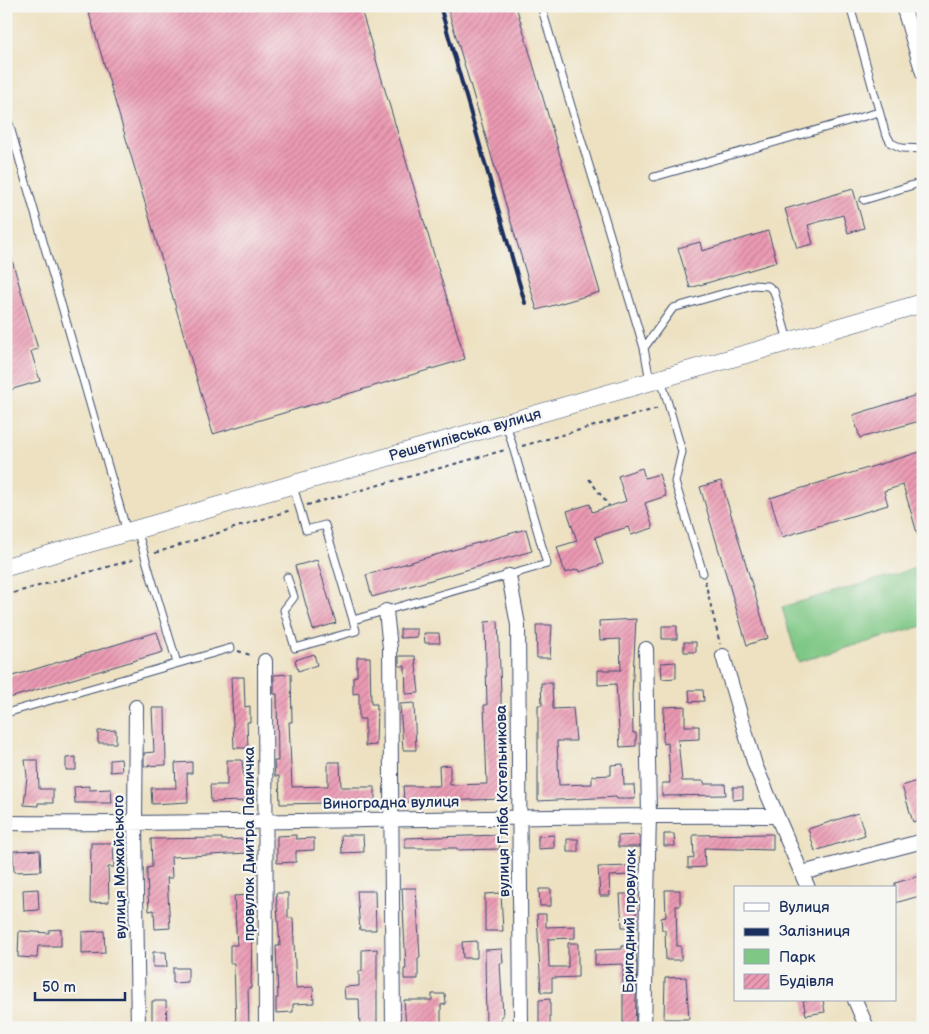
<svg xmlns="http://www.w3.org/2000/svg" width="929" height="1034" viewBox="0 0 929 1034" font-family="'Balsamiq Sans',sans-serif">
<defs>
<pattern id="building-hatch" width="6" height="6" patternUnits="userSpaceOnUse" patternTransform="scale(1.25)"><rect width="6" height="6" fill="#ec9ab3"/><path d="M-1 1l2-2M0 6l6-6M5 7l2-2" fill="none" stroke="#be7e95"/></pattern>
</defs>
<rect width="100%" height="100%" fill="#f6f6f2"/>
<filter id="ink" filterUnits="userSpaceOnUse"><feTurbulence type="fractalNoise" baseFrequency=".02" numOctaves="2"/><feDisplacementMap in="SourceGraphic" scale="10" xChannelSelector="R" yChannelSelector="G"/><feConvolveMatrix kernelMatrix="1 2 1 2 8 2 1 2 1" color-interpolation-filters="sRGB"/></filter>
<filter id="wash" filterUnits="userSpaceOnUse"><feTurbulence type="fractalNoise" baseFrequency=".0096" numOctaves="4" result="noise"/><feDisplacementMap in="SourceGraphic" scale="20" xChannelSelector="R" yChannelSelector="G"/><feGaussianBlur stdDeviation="1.12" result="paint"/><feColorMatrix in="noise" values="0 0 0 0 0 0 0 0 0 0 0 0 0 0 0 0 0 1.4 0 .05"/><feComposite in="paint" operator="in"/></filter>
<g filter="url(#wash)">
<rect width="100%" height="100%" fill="#ede1c1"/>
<path fill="#7ec784" stroke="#4c7b71" d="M923,566V626L798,662L782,607Z"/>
<g id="blocks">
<path fill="url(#building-hatch)" d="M87,6H360L465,359L213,434Z
M447,6H516L600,292L537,310Z
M853,189L864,228L848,233L843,215L808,225L813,244L797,248L785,209Z
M768,231L777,262L690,288L678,248L700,242L702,251Z
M9,250L38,349L31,351L40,381L6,391V251Z
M923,393V420L860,438L853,415Z
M923,451V543H920L903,485L884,491L888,505L782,537L770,498Z
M642,468L645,478L659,474L666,496L645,503L653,528L631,535L628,527L595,537L603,564L580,572L579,569L565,573L557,547L577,541L567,511L590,504L592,512L626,501L618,476Z
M721,481L768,638L747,645L700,487Z
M526,529L532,551L372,597L366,575Z
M317,560L336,623L313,630L295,566Z
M636,619L632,695L633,733H636V746L620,747L616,684L598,685V670H621L620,639L600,640L599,621Z
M498,621L501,693V721H498L500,783H502L503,799L404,802L403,786H440L439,766L450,765V785L487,784L484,705H487L485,622Z
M536,625H552L550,658H537Z
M662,626H677V639H662Z
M400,629H417V637L400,638Z
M157,632L163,652L6,699V678Z
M424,633H439L440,643H425Z
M684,642H696V652H684Z
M314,654L317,665L298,671L295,660Z
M399,656H415L419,693L406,694L405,666H399Z
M357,657H370L371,704H377L376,745L365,746V719H359V693L353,694V677L357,676Z
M676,662V678L662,679L661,663Z
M291,674L292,722H289L292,787L328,786V762H340L341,787H375V802L280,804L279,776H275L274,761H278L277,694H274V675Z
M231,677H244L245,707L250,706V722H247L248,748H234Z
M541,683H552L553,709L573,708L576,741H557L559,785L592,784V776L611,775V765L623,764L624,785H634L635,799H617L616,797L538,801V705H542Z
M689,690H703L704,701L690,702Z
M414,703L416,750H403L400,704Z
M685,706V726H699V739L678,740L682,781H704V784H725L726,795L662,796V783H670L668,743L663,744L664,707Z
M152,708H165L166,765L144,766V753L154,752Z
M116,730V743H98V731Z
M76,757V770H66V758Z
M121,759L122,771L110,772V760Z
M25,760H38L39,789H53V803H38V806L24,805L27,776Z
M227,760H242L246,801L211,802L210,785H227Z
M192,762V773H187L188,802L152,804L151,788H176L175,763Z
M923,779V819L913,822L902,786Z
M89,786V790L111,789L112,803H75L74,787Z
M733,787H743V799L733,800Z
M858,813L865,835L815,851L808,829Z
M664,834H674L675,846H664Z
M773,834V850L704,848L705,867L688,868V859L694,858L693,835Z
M296,835V839L314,838V850L296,851V862L277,863V836Z
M341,835H363L364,852L342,853Z
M499,835L500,849L457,850V848H405V838Z
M554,835V848L538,849V836Z
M639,835L640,847H618V836Z
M222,838V840L248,839V853L171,857L172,878H167L170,928L155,929L154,910L149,911L147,878V868L152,867L151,839Z
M567,839H578V852H567Z
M91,843H113L114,867H108L109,902L90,903Z
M40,850L41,871L14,872L13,851Z
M630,866V875L609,876L610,896H600L598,867Z
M923,875V895L895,903V883Z
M402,888H416L420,958H418V979H404V969H406Z
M38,889L39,910L24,911L23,890Z
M539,889H551V906H540Z
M665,890H680V906H676L677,946H681V960H666L665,930H662L661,918L666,917Z
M357,891H375L376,930H360Z
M276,893H288V918H293L296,988L313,987L314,1003L293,1004V1012L276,1013V998H278L276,946H280Z
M501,893L503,931H485V894Z
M620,894H635L637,927H622Z
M250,895L252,930L251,988H248L249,1028H236L234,963H230V945H237L234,896Z
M537,914H546V927L575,926V938L548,939L549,967H568V943H578V977L552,978V992H541Z
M61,929V946H38L37,958L18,957L19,931L49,933V930Z
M104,931L105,953L82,954V932Z
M477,941V958H463L462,942Z
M635,945L637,967L635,1028H623V964L595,965V950L622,949V946Z
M377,949V1028H360L359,999H345L344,987L359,986V971H362V950Z
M502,949L503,963H500L503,1016H501V1028H486L485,950Z
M153,952H166L167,967H153Z
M173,968H188V982L173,983Z
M686,977L689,1019H664L665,978Z
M432,994H445L446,1004L441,1005V1028H406L404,1000H432Z
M550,999V1028H539V1000Z
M803,1000H823L825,1012L806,1015Z
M152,1001H166L167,1028H152Z"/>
</g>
</g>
<g filter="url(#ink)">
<use href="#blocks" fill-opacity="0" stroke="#3a4a6d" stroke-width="1"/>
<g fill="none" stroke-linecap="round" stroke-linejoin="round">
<g stroke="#3a4a6d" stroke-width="9">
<path id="service" d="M541,6L644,348
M850,6L885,132L891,143L902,148L923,149
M6,113L127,532
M654,177L879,112
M864,200L923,182
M661,379L682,452L675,482L703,573
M650,381L644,348L673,308L753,285L768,286L774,291L788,341
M293,486L306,530L325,525L353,620L547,564L506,423
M137,530L177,663
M287,577L294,597L284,610L295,648L356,631L353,620
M6,713L231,648"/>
</g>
<g stroke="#3a4a6d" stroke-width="16">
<path id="minor" d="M903,6L923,73
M509,576L518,625L521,1028
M386,611L390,648L393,1028
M723,656L755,765L808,888
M265,661L266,1028
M136,707L135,824L138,1028
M6,823C263,825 520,814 777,816
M802,873L923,841
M855,1000L867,1028
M644,1028L649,815L646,649"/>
</g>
<g stroke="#3a4a6d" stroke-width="19">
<path id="tertiary" d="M6,567L923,303"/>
</g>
<path stroke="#3a4a6d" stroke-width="2" stroke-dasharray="4 4" stroke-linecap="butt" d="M522,446L659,408
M589,479L609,506
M307,505L505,450
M155,553L291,510
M705,581L720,644
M6,595L136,559
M238,651L253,656"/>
<use href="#service" stroke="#fff" stroke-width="7"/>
<use href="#minor" stroke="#fff" stroke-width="14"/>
<use href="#tertiary" stroke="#fff" stroke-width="18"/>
<path stroke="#1b2f5e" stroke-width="4" d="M440,6L525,303"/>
</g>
</g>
<g text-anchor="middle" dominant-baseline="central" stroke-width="4.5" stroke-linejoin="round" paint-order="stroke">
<g font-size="15" fill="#1b2f5e" stroke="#f6f6f2">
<text transform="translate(465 435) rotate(-16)">Решетилівська вулиця</text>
<text transform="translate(503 801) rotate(-91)">вулиця Гліба Котельникова</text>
<text transform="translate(391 803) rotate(-1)">Виноградна вулиця</text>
<text transform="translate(249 844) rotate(-90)">провулок Дмитра Павличка</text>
<text transform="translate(120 867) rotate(-91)">вулиця Можайського</text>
<text transform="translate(630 921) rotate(-89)">Бригадний провулок</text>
</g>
</g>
<rect width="929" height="1034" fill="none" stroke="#f6f6f2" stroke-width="25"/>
<rect x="734" y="886" width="162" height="115" fill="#f6f6f2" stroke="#9ea6b7"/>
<rect x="744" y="903" width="25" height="8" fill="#ffffff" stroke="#9ea6b7"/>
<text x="779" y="912" font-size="15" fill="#1b2f5e">Вулиця</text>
<rect x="744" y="928" width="25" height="8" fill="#1b2f5e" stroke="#9ea6b7"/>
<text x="779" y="936" font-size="15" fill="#1b2f5e">Залізниця</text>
<rect x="744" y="949" width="25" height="15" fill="#7ec784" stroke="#9ea6b7"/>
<text x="779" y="962" font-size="15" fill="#1b2f5e">Парк</text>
<rect x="744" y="974" width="25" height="15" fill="url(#building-hatch)" stroke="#9ea6b7"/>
<text x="779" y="986" font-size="15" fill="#1b2f5e">Будівля</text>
<path d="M35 992v8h90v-8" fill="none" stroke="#1b2f5e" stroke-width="2.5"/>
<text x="42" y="992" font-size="15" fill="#1b2f5e" stroke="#f6f6f2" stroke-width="4" paint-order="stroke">50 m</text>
</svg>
